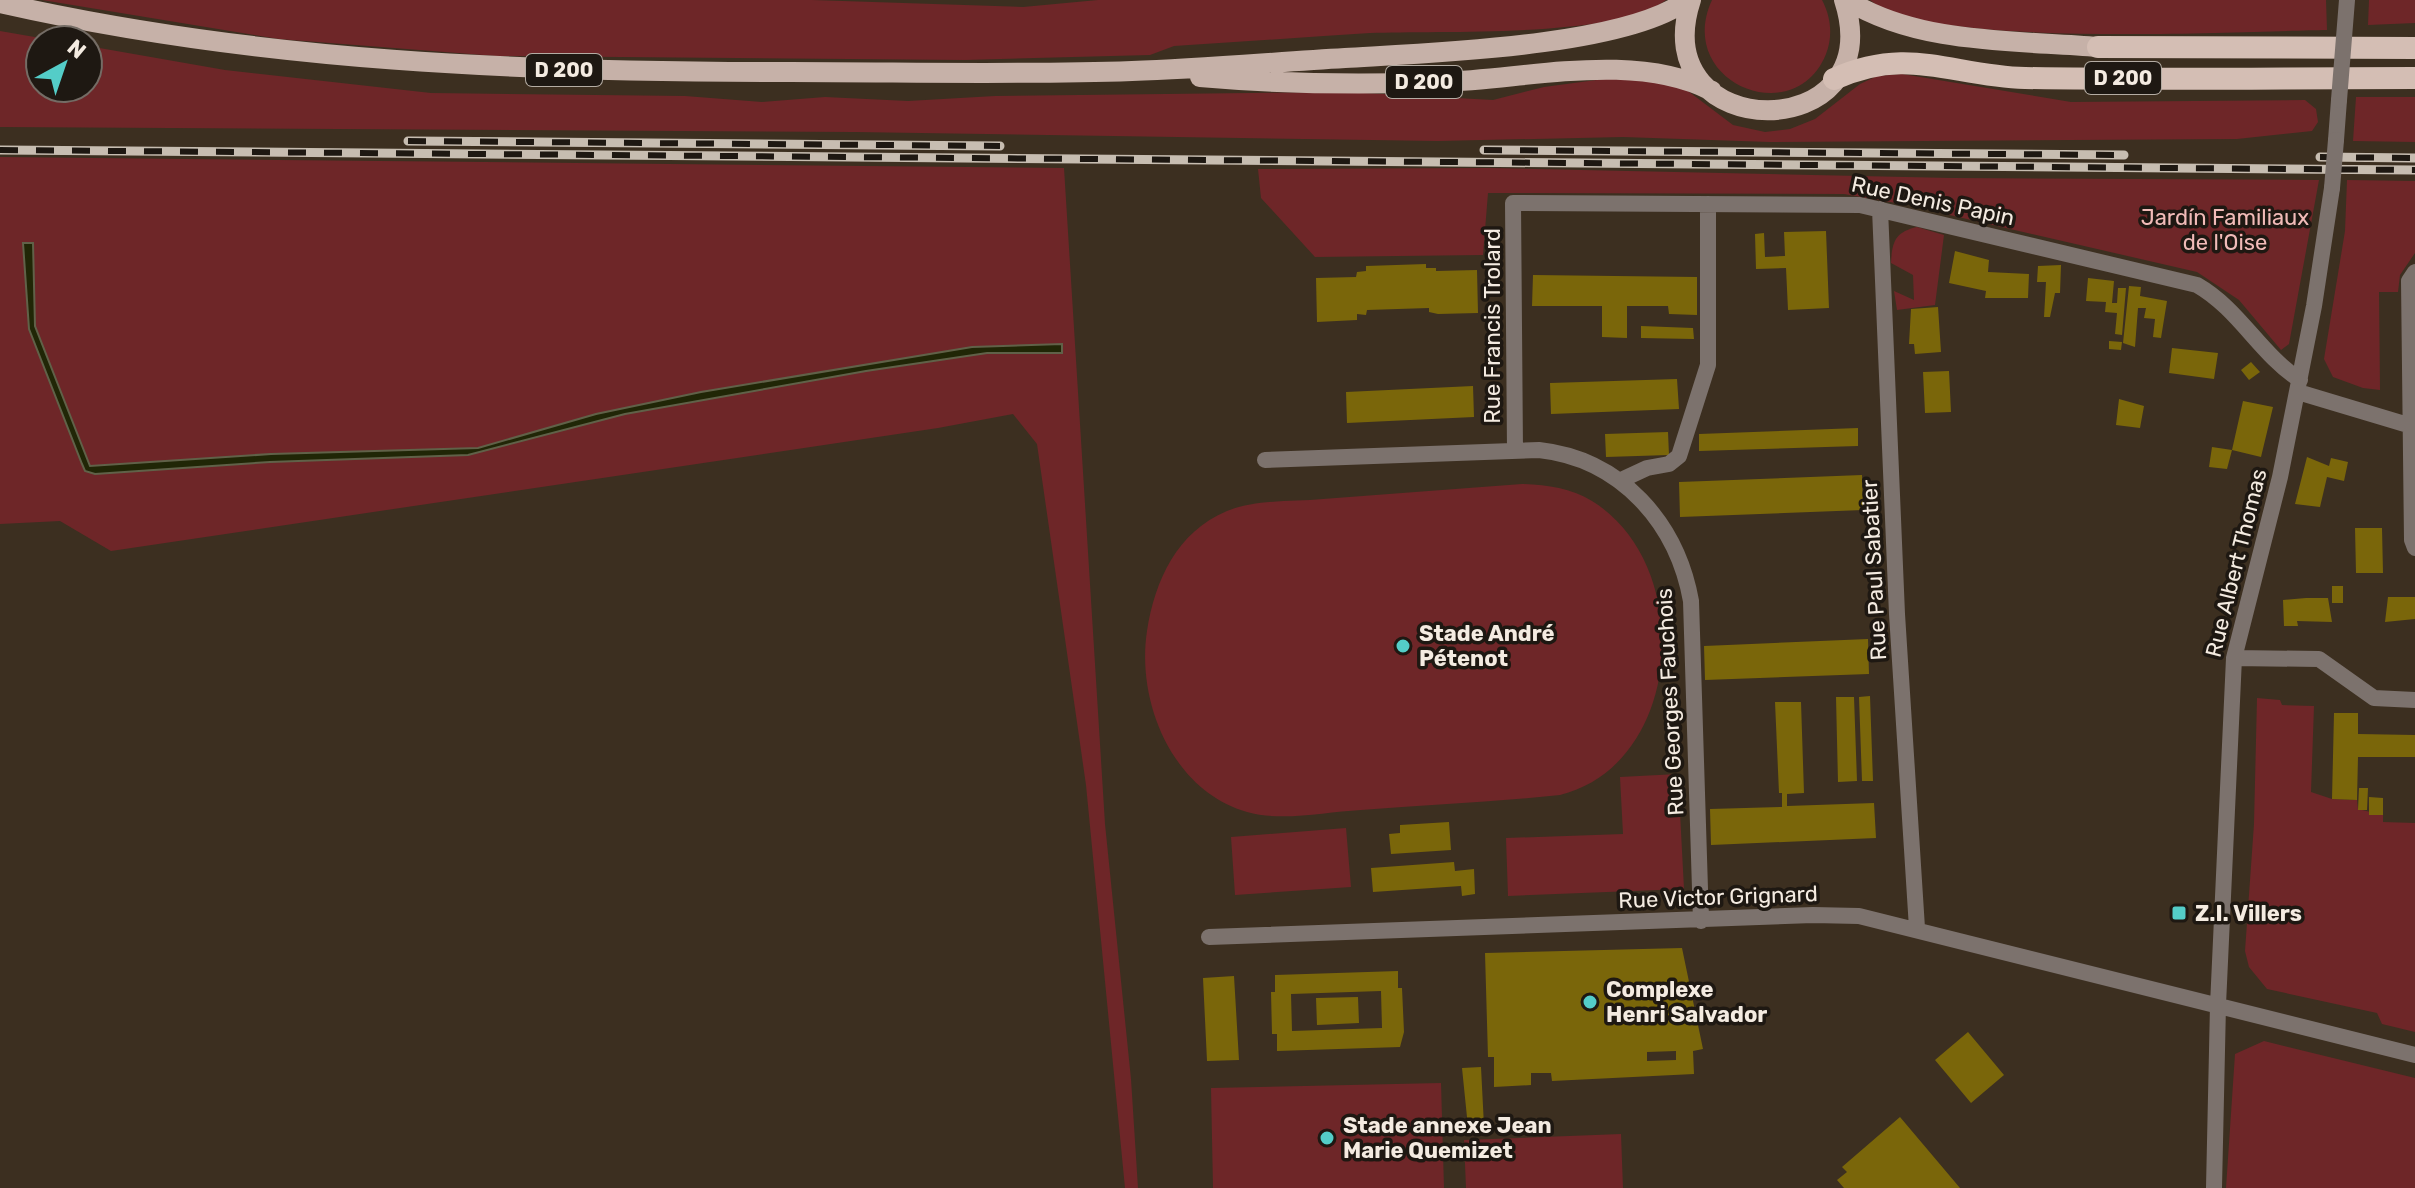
<svg xmlns="http://www.w3.org/2000/svg" width="2415" height="1188" viewBox="0 0 2415 1188" font-family="Rubik,sans-serif">
<rect width="100%" height="100%" fill="#3c2f20"/>
<path fill="#6e2628" d="M42,0H812L1023,7L1098,0H1666C1616,39 1438,30 1370,33C1305,37 1239,42 1174,46L1150,55L965,60L496,56L279,39Z
M1712,0H1822C1831,17 1833,36 1826,54C1795,132 1674,82 1712,0Z
M1870,0H2326L2327,30C2243,31 1923,49 1870,0Z
M2369,0H2415V23L2368,25Z
M0,31L52,40H40V88H88V46L225,70L431,93L685,96L762,102L825,97L908,101L995,96L1346,92L1493,100L1544,87L1619,77L1680,85L1733,125L1765,132L1790,129L1815,119L1860,84L1877,76L1902,74L2071,102L2305,100L2316,109L2318,122L2312,131L2237,139L1770,142L1623,137L1438,141L855,132L0,127Z
M2356,97H2415V142L2353,141Z
M0,157L1064,168L1105,824L1131,1079L1138,1188H1125L1086,785L1037,444L1013,414L938,428L111,551L60,521L0,524Z
M1489,168L1952,178L2319,180L2289,344L2281,350L2239,300L2197,272L1928,210L1930,197L1900,188L1896,203L1844,194L1488,193L1483,255L1315,257L1261,198L1258,169Z
M2347,180L2415,181V253L2400,275L2398,292H2379L2380,390L2363,388L2333,377L2324,359L2345,231Z
M1917,227L1944,235L1935,305L1897,310L1894,291L1914,300L1913,275L1891,263C1892,242 1895,232 1917,227Z
M1522,484C1547,485 1570,488 1592,501C1696,565 1684,764 1560,795C1494,802 1427,805 1361,810C1324,812 1282,822 1247,812C1173,791 1136,703 1147,631C1155,580 1177,532 1227,511C1256,499 1292,502 1323,499C1389,494 1455,489 1522,484Z
M2257,698L2280,700L2282,705L2314,706L2311,792L2332,799L2357,800L2358,809L2383,815V822L2415,823V1032L2382,1024L2377,1013L2267,989L2249,967L2245,951L2254,824Z
M1678,774L1684,889L1508,896L1506,838L1623,834L1620,777Z
M1346,828L1351,887L1235,895L1231,837Z
M2264,1041L2415,1078V1188H2226L2235,1054Z
M1441,1083L1444,1188H1213L1211,1088Z
M1621,1134L1623,1188H1466L1464,1140Z"/>
<path fill="#202606" stroke="#606148" stroke-width="2" d="M23,243H33L35,326L90,466L271,454L478,448L596,414L701,392L972,347L1062,344V353H987L866,371L625,414L468,455L270,462L95,474L85,471L82,464L29,329Z"/>
<path fill="#7a660a" fill-rule="evenodd" d="M1826,231L1829,308L1788,310L1786,268L1756,269L1755,234L1764,233L1765,257L1785,256L1784,232Z
M1955,251L1989,260L1988,272L2029,274L2028,298H1985L1986,291L1949,283Z
M1426,264V268H1436V271L1477,270L1478,313L1438,314L1429,312V308L1367,310L1366,315L1357,314V320L1317,322L1316,278L1356,277L1357,272L1366,271V266Z
M2061,265L2060,293H2055L2050,317H2044L2046,282H2037L2038,266Z
M1533,275L1697,277V315L1669,314L1668,306H1627V338L1602,337V306H1532Z
M2088,278L2114,281L2112,303H2117L2118,288H2126L2122,335L2115,334L2117,313L2105,312L2106,302L2086,301Z
M2129,286L2141,287L2140,296L2167,301L2161,338L2153,337L2155,319L2144,318L2146,308H2138L2135,347L2123,343Z
M1938,307L1941,352L1915,354L1914,344H1909L1911,309Z
M1641,326L1693,328L1694,339L1641,338Z
M2109,341L2122,342L2121,350L2109,349Z
M2172,348L2218,353L2214,379L2169,373Z
M2251,362L2260,372L2249,380L2241,370Z
M1949,371L1951,412L1925,413L1923,372Z
M1677,379L1679,409L1551,414L1550,383Z
M1473,386L1474,417L1347,423L1346,392Z
M2119,399L2144,406L2140,428L2116,425Z
M2243,401L2273,407L2261,457L2232,450Z
M1858,428V446L1699,451V434Z
M1668,432L1669,455L1606,457L1605,434Z
M2212,447L2232,450L2227,469L2209,467Z
M2307,457L2329,466L2331,458L2348,462L2344,481L2327,477L2320,507L2295,504Z
M1862,475L1863,510L1680,517L1679,482Z
M2355,528H2382L2383,573H2356Z
M2332,586H2343V603H2332Z
M2388,597H2415V619L2385,622Z
M2306,598H2328L2332,622L2297,621L2298,626H2284L2283,600Z
M1868,639L1869,674L1705,680L1704,646Z
M1870,696L1873,781H1862L1859,697Z
M1836,697H1854L1857,781L1838,782Z
M1775,702H1801L1804,793L1787,794V806L1874,803L1876,838L1711,845L1710,809L1782,807V793H1779Z
M2334,713H2358V734L2415,735V757H2358L2357,800L2332,799Z
M2359,788H2368L2367,810H2358Z
M2369,797L2383,798V815H2369Z
M1449,822L1451,850L1391,854L1389,834L1400,833V825Z
M1454,862L1455,871L1474,869L1475,894L1462,896L1461,886L1373,892L1371,868Z
M1682,948L1703,1049L1693,1051L1694,1074L1552,1081L1551,1073H1531V1085L1494,1087V1057H1488L1485,953ZM1676,1051V1060L1647,1061V1052Z
M1398,971V988H1402L1404,1032L1400,1047L1277,1051V1034H1272L1271,992H1275V975ZM1381,991L1382,1028L1292,1031L1291,994Z
M1234,976L1239,1060L1207,1061L1203,978Z
M1358,997L1359,1023L1317,1025L1316,998Z
M1968,1032L2004,1075L1971,1103L1935,1060Z
M1481,1067L1484,1126L1468,1127L1462,1068Z
M1900,1117L1960,1188H1844L1837,1180L1847,1172L1842,1167Z"/>
<g fill="none" stroke-linecap="round" stroke-linejoin="round">
<path stroke="#7c726d" stroke-width="16" d="M2336,140L2339,100
M1880,209L1897,614L1917,928
M2415,272L2409,281L2412,540L2415,548
M2298,392L2415,427
M1515,450L1513,203L1860,205L2197,285C2239,309 2260,354 2300,380
M1265,460L1539,450C1621,459 1677,523 1691,601L1701,921
M1619,481L1647,468L1669,464L1679,456L1708,365V204
M2234,658L2319,659L2374,698L2415,700
M1209,937L1813,915L1859,916L2415,1055
M2214,1188L2218,1005L2234,658L2280,477L2314,306L2332,188"/>
<path stroke="#c6b1a8" stroke-width="20" d="M1691,0C1643,146 1892,148 1844,0
M1847,0C1919,45 2016,40 2098,47
M0,3C260,62 524,72 790,72C904,72 1018,75 1132,71C1203,69 1274,62 1345,58C1427,53 1625,47 1687,0
M1200,77C1280,84 1363,85 1443,82C1528,79 1634,51 1712,91"/>
<path stroke="#d4beb4" stroke-width="22" d="M2098,47L2415,48
M1834,79C1909,45 1951,76 2025,78C2155,80 2285,78 2415,78"/>
<g stroke="#c7bdb1" stroke-width="9">
<path id="rail" d="M408,141L1000,146
M0,150L2415,170
M1484,150L2124,155
M2320,157L2415,158"/>
</g>
<use href="#rail" stroke="#1e1812" stroke-width="6" stroke-dasharray="18" stroke-linecap="butt"/>
<path stroke="#7c726d" stroke-width="16" d="M2339,100L2347,0
M2332,188L2336,140"/>
</g>
<g fill="#54cdc8" stroke="#1e1812" stroke-width="3">
<circle cx="1403" cy="646" r="8"/>
<rect x="2171" y="905" width="16" height="16" rx="4"/>
<circle cx="1590" cy="1002" r="8"/>
<circle cx="1327" cy="1138" r="8"/>
</g>
<g text-anchor="middle" dominant-baseline="central" stroke-width="7" stroke-linejoin="round" paint-order="stroke">
<g fill="#1e1812" stroke="#b4aca3" stroke-width="2">
<rect x="526" y="54" width="76" height="32" rx="6"/>
<rect x="2085" y="62" width="76" height="32" rx="6"/>
<rect x="1386" y="66" width="76" height="32" rx="6"/>
</g>
<g font-size="20" font-weight="bold" fill="#f4ebe1">
<text x="564" y="70">D 200</text>
<text x="2123" y="78">D 200</text>
<text x="1424" y="82">D 200</text>
</g>
<g font-size="22" fill="#f4ebe1" stroke="#1e1812">
<text transform="translate(1933 201) rotate(12)">Rue Denis Papin</text>
<text transform="translate(1492 326) rotate(-90)">Rue Francis Trolard</text>
<text transform="translate(2236 563) rotate(-76)">Rue Albert Thomas</text>
<text transform="translate(1874 570) rotate(-93)">Rue Paul Sabatier</text>
<text transform="translate(1670 702) rotate(-93)">Rue Georges Fauchois</text>
<text transform="translate(1718 897) rotate(-2)">Rue Victor Grignard</text>
</g>
<g font-size="22" fill="#f1bbb8" stroke="#1e1812">
<text x="2225" y="217">Jardín Familiaux<tspan x="2225" dy="25">de l'Oise</tspan></text>
</g>
<g font-size="22" font-weight="bold" fill="#f4ebe1" stroke="#1e1812" text-anchor="start">
<text x="1419" y="633">Stade André<tspan x="1419" dy="25">Pétenot</tspan></text>
<text x="2195" y="913">Z.I. Villers</text>
<text x="1606" y="989">Complexe<tspan x="1606" dy="25">Henri Salvador</tspan></text>
<text x="1343" y="1125">Stade annexe Jean<tspan x="1343" dy="25">Marie Quemizet</tspan></text>
</g>
</g>
<g transform="translate(64 64) rotate(40)"><circle r="38" fill="#1e1812" stroke="#746c65" stroke-width="2"/>
<path d="M0-6L14 30L0 20L-14 30Z" fill="#54cdc8"/>
<text y="-12" font-size="22" font-weight="bold" text-anchor="middle" fill="#f4ebe1">N</text>
</g>
</svg>
